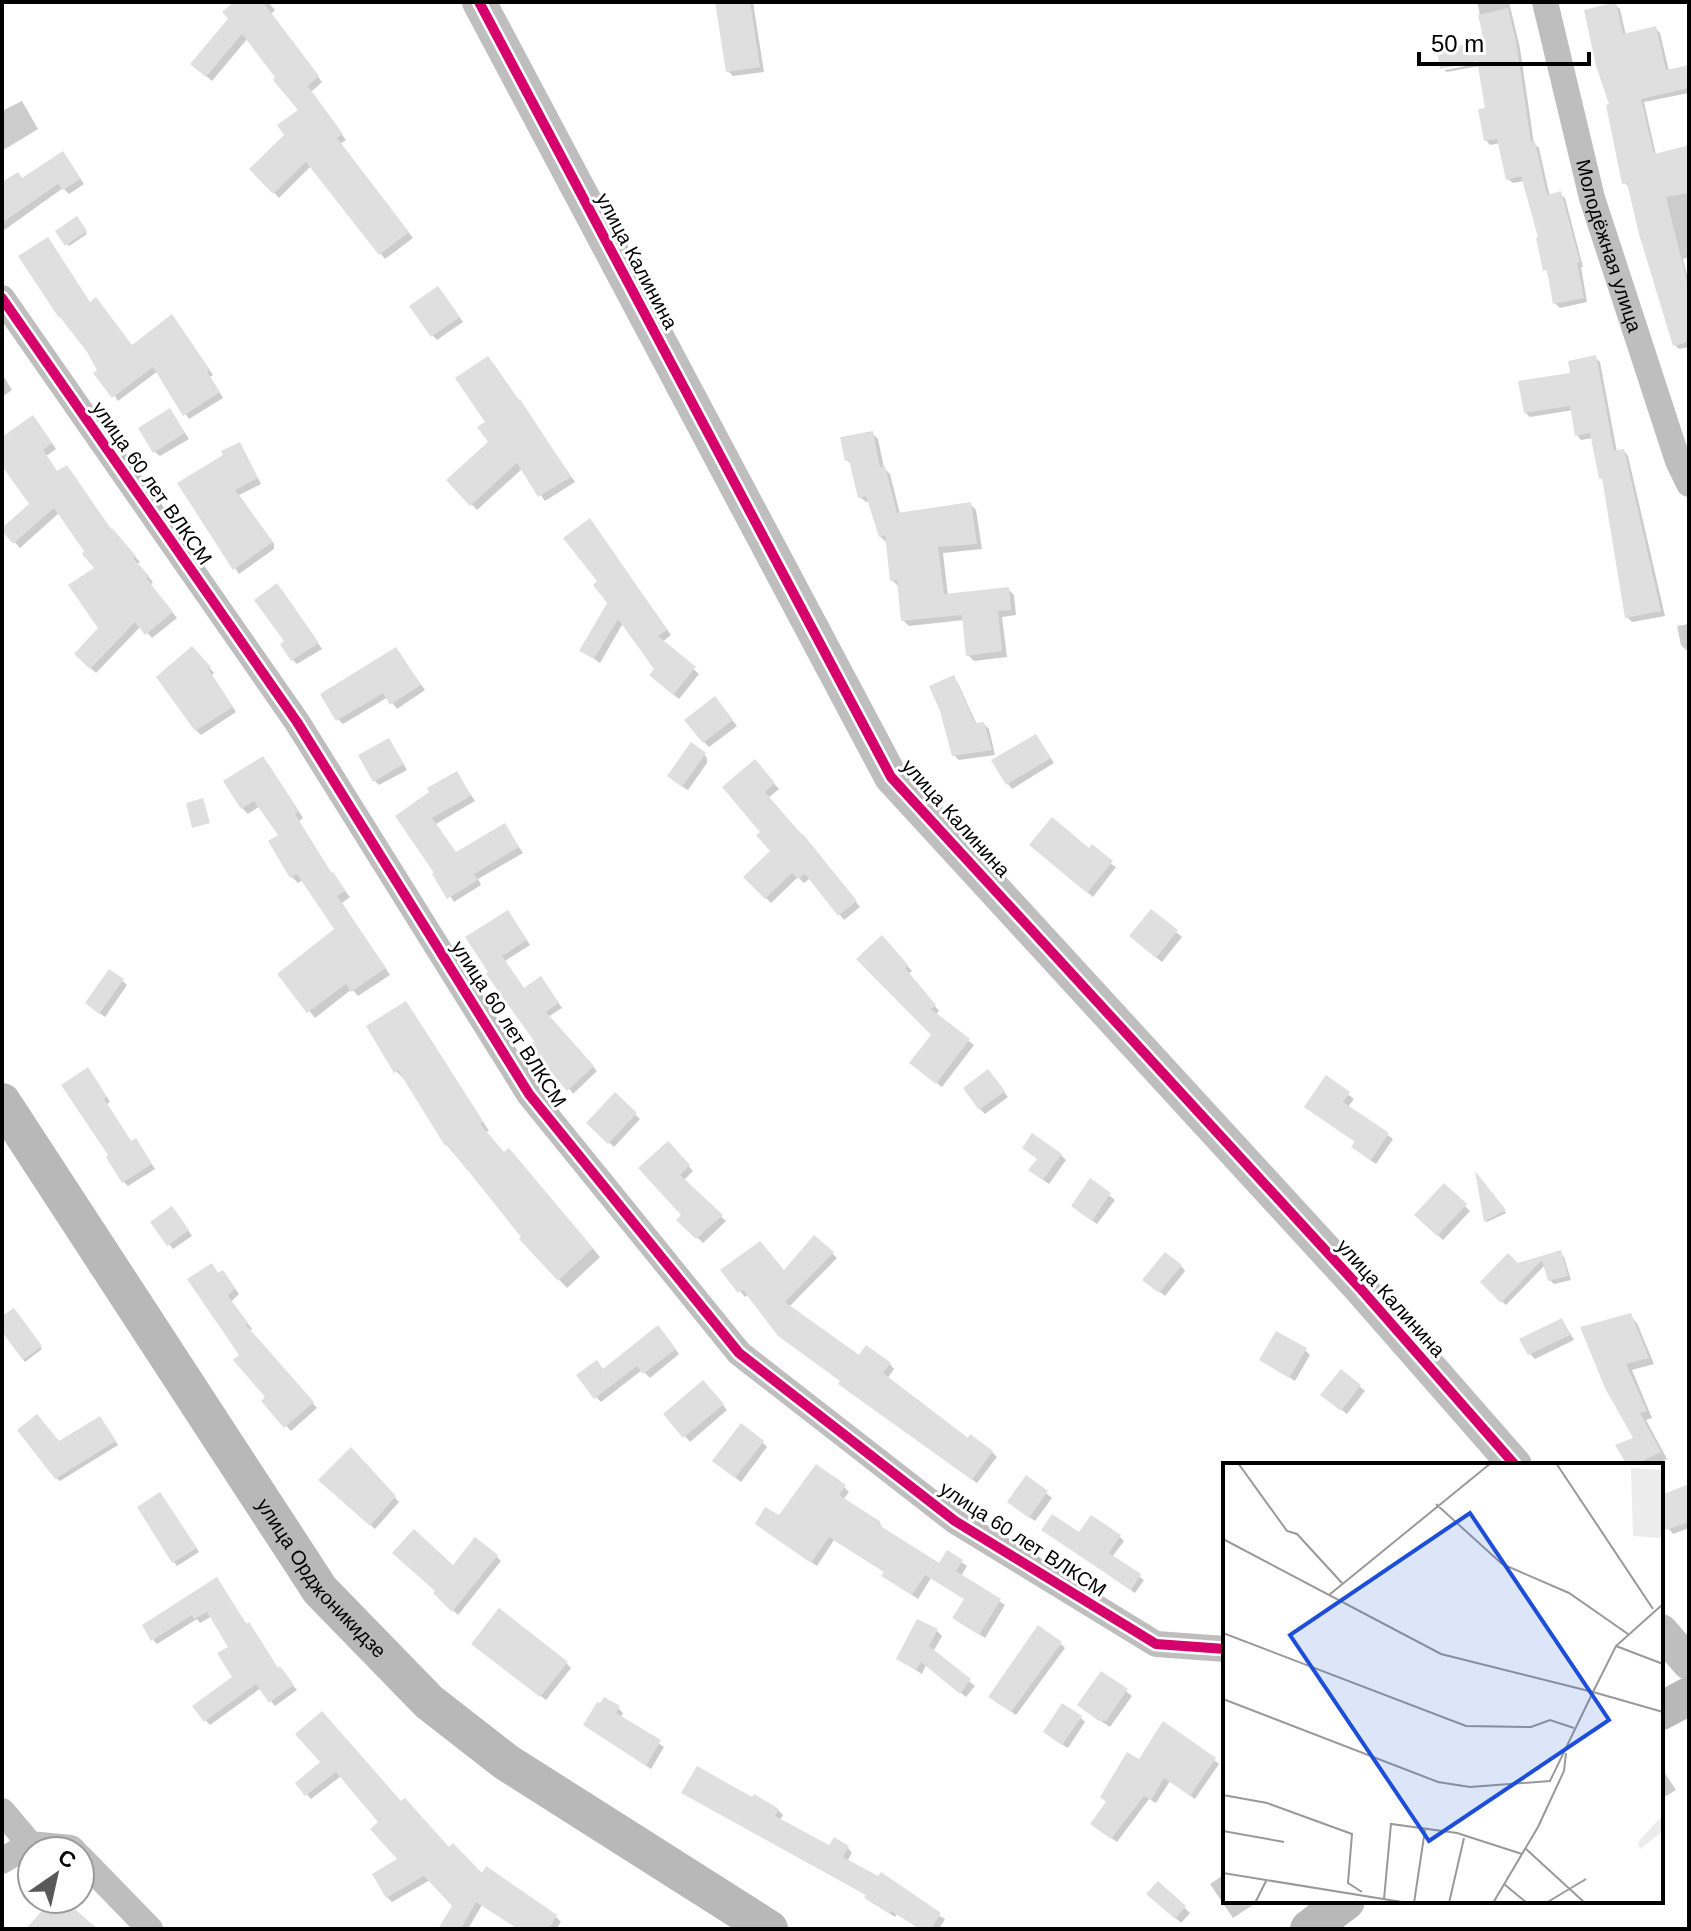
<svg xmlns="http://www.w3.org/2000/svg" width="1691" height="1931" viewBox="0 0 1691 1931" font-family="Helvetica,sans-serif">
<rect width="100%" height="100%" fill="#fff"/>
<path fill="#0003" d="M237,2H268L275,10L271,14L322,82L311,92L346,140L340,144L413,238L385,259L311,166L279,198L252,169L286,135L301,110L248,38L212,81L198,69L231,19Z
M717,2H753L764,72L733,76L728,71Z
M1472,2H1509L1520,48L1534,144L1539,148L1550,197L1560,194L1565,198L1583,267H1581L1587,302L1560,308L1555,303L1524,181L1513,183L1508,179L1500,143L1490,145L1486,140L1487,110L1480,66L1447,72L1444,70L1488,62L1478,5Z
M1615,5L1620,9L1626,36L1656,29L1660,33L1669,71L1689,67V93L1644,102L1656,155L1689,148V257L1683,259L1689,283V347L1679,349L1675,345L1630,187L1624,183L1612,106Z
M22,101L38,129L2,151V111Z
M67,159L84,184L69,194L63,188L3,231L2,185L23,180Z
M79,221L87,234L69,246L67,244Z
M443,294L463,322L437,340L432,335Z
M90,304L133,347L176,321L213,375L210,377L223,398L189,419L158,371L118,401L99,371Z
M1595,357L1600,362L1617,452L1624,451L1628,456L1665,616L1632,622L1627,617L1604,481L1601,478L1593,438L1581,440L1577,435L1573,410L1530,417L1525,412Z
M493,363L575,482L545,501L523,468L477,510L449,480L490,443L488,423Z
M2,374L12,390L2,397Z
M174,416L189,439L160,456L155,452Z
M38,423L56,449L46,456L58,473L140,562L137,564L153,582L150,585L177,618L152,638L141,626L96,673L76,654L101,628L96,568L87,552L60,512L20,548L3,529L32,504L2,463V439Z
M872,433L878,439L884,468L890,474L900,514L970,504L976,510L982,549L943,553L948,596L1008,589L1014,595L1016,615L1002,617L1007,657L974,661L968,655L964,620L909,626L903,620L898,586L892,580L886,542L880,536L870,501L866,502L860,497L852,465L847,460Z
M240,444L261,484L239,495L274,544V549L239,574L180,484Z
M594,525L671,635L662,642L699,674L679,699L656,680V669L623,623L600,663L582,650L610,603L600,582Z
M282,590L322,649L297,664L292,659L287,642Z
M1689,624V649L1686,650L1681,645L1677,626Z
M396,650L425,690L397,709L388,697L343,724L338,719Z
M197,653L214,673L212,675L236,712L201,735L196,730Z
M953,678L958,683L977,725L984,724L989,729L995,755L959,760L954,755Z
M720,704L737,726L709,747L704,742Z
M1036,736L1054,763L1012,789L1008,784Z
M389,740L407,770L379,785L374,780Z
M702,752L707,758V763L688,790L674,781Z
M268,764L303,818L299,821L332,874L350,897L342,903L390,975L358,996L352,989L315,1018L280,974L337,929L303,880L298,883L292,877L271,842L281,835L260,806L248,814L242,808Z
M759,767L779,789L768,798L808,841L860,907L844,920L810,878L804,883L798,877L771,903L746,877L773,852L763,832Z
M457,774L475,801L436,824L456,854L505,826L523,853L478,879L481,885L454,902L398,816Z
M1037,850H1089L1116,867L1093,897Z
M1151,911L1182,937L1162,962L1136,941Z
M508,912L530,945L505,961L525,990L545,983L562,1008L548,1017L597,1071L573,1094L489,974Z
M882,938L912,971L908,974L939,1011L935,1015L974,1045L942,1087L917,1068L933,1035Z
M122,980L127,985L105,1017L92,1008Z
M405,1004L413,1012L489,1131L486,1132L505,1154L517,1159L600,1257L567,1288L522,1240L524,1238L446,1144L404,1079L396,1071Z
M92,1074L110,1102L107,1104L132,1143L140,1145L155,1169L128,1186L124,1182Z
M993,1077L1008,1097L985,1114L980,1109Z
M1326,1078L1354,1099L1348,1107L1393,1139L1376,1164L1359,1152Z
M615,1095L640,1119L614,1147L589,1123Z
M668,1144L693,1171L683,1181L726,1221L703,1243L679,1220L684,1215Z
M1061,1155L1066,1160L1049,1184L1036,1175L1039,1159Z
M1478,1177L1506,1213L1487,1222L1486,1221Z
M1091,1181L1115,1200L1097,1224L1078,1211Z
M1444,1186L1470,1211L1443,1240L1417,1215Z
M177,1214L192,1236L173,1249L169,1244Z
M815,1237L837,1258L789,1307L859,1358L890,1364L894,1369L887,1379L968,1440L992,1452L997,1457L977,1483L846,1389L842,1382L749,1294L745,1297L723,1271L784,1272Z
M1560,1253L1564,1257L1571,1280L1554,1284L1550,1280L1546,1264L1506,1305L1482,1282L1517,1265Z
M1181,1266L1185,1271L1165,1296L1150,1284Z
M223,1272L239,1294L231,1302L252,1329L249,1331L317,1408L291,1431L263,1401L268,1397L241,1355L219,1275Z
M14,1311L42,1349L25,1362L2,1331V1319Z
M1630,1316L1637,1323L1654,1364L1632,1370L1652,1418L1646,1420L1667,1459L1654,1465H1629L1636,1439L1607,1387Z
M1562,1320L1574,1340L1535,1359L1530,1354Z
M663,1333L679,1354L650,1378L642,1370L601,1402L596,1397L604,1371Z
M1305,1350L1310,1355L1295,1381L1262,1360Z
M1341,1372L1365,1391L1347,1414L1328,1399Z
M708,1387L727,1410L690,1442L666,1414Z
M103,1422L118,1445L60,1481L56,1478L59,1443Z
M762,1442L767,1447L741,1482L720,1465Z
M351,1450L399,1502L375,1529L321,1480Z
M1027,1478L1052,1498L1035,1521L1015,1507Z
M844,1487L849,1492L843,1500L880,1523L883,1530L940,1565L948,1553L967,1566L961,1576L1005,1605L985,1638L955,1618L966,1600L931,1578L918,1599L889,1580L886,1573L834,1540L817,1566L762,1528Z
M1689,1494V1528L1673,1534L1661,1519V1498Z
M164,1499L199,1552L177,1566L174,1562Z
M1047,1533L1120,1537L1124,1541L1112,1557L1144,1580L1135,1593Z
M496,1556L501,1561L458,1615L435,1593L453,1568Z
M217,1579L247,1625L249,1624L253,1629L279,1670L297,1690L275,1706L261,1688L210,1725L206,1721L234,1677L231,1647L212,1616L200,1623L197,1619L157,1644L153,1640Z
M937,1631L942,1636L933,1652L975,1686L966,1697L926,1665L922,1674L898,1659Z
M1061,1644L1065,1648L1016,1715L995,1701Z
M479,1649L566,1663L571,1668L546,1700Z
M1102,1673L1132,1696L1110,1727L1084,1710Z
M618,1708L623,1713L620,1718L664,1747L651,1769L585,1725Z
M1080,1717L1085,1722L1068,1748L1050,1737Z
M1214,1760L1219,1764L1195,1799L1170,1781L1156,1803L1149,1799L1117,1842L1097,1828L1139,1762Z
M323,1763L401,1804L449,1850L482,1876L486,1869L556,1917L561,1922L556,1929H518L482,1905L468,1929H440L454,1906L430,1880L392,1902L387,1897L401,1859L381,1822L341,1776L311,1799L297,1783Z
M1661,1767L1676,1790L1661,1799Z
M683,1793L753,1800L778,1810L783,1815L779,1821L830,1848H848L852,1853L847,1862L945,1919L939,1929H920L897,1914L895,1917L872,1902L868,1896Z
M1225,1874V1901H1259L1233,1918L1210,1884Z
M1158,1884L1190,1913L1181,1923L1149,1894Z"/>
<path fill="#dfdfdf" d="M234,2H263L319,76L308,86L343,134L337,138L409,232L379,255L306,162L273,194L249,169L284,135L277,125L298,110L273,80L275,77L242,34L206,77L190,64L228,19L222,12Z
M715,2H750L760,67L726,72Z
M1616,2L1623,34L1656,26L1666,70L1689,65V88L1641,99L1654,154L1689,145V193L1666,197L1689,290V342L1673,346L1639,234L1627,183L1622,184L1606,105L1609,104L1596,66L1584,10Z
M1508,8L1516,42L1531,142H1535L1547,195L1561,191L1580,262L1577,263L1584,298L1553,304L1547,270L1543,271L1536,238L1538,237L1521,176L1506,180L1497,139L1484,141L1478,109L1485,108L1477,61L1440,69L1437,50L1484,41L1478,15Z
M63,151L81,179L63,190L58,184L2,223V182L18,172L22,178Z
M77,216L87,231L65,246L55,231Z
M48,237L90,302L96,297L132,345L172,314L210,370L207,372L220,392L183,416L153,367L112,398L93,373L97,370L87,352L60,317L59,318L18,256Z
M438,286L460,317L431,337L409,306Z
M1596,355L1614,451L1624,449L1661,611L1625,618L1602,478L1599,479L1590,433L1575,436L1570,406L1524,413L1518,381L1570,373L1568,361Z
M488,356L518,400L520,399L571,477L538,497L517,463L470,506L446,480L488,442L477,427L485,422L455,378Z
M170,408L185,433L153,453L138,428Z
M33,415L52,443L43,450L57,471L67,465L111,529L112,528L136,556L133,558L149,576L146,578L173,612L145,635L135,622L90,669L74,654L98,628L68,585L94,568L82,554L84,551L54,508L13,544L2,531V528L29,504L2,466V437Z
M873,431L880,467L885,466L897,513L971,502L977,544L938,547L944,594L1009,587L1011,610L998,611L1002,651L966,656L962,615L901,621L897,580L890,581L885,535L879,537L866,496L858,498L849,460L845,461L840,437Z
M240,442L258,478L235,490L273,542L233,570L177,483L223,455L221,451Z
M590,518L667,630L658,636L696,667L673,695L649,675L654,669L618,619L594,659L579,651L607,603L593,585L597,581L563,538Z
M277,583L319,643L291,661L280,644L284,641L254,600Z
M192,646L211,667L208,669L233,707L195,731L156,677Z
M396,647L421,685L390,705L383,693L336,721L320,694Z
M954,675L975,723L984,722L992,750L952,756L940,711L929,686Z
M715,696L733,720L703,743L684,720Z
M1036,734L1051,758L1006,785L991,760Z
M389,738L404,764L373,782L358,755Z
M691,742L706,753L682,787L667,776Z
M263,756L299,811L295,814L331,873L333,872L346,891L337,896L386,968L351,992L346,984L307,1013L277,974L334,929L297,874L290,878L268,841L278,835L254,801L241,809L223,781Z
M755,759L775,783L765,792L802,835L803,834L857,901L838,916L805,874L798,879L792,873L765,899L743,877L770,851L756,835L760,832L722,787Z
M457,771L471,796L432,818L456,852L505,823L519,847L474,874L478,880L447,899L432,874L434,873L395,816L429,792L427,788Z
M203,798L210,823L192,828L186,803Z
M1052,817L1089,848L1092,844L1113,861L1087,893L1029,845Z
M1151,909L1178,930L1156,958L1129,936Z
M508,910L527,940L502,956L524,988L541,976L559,1003L546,1012L594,1066L567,1091L529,1046L534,1041L486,974L488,972L465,937Z
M882,935L908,965L905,968L936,1005L931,1009L970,1039L936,1084L909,1063L931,1035L856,959Z
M109,969L124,979L99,1014L85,1003Z
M406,1001L483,1122L480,1124L504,1152L509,1148L593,1248L558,1281L519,1239L521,1237L447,1144L445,1146L398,1070L394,1073L366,1026Z
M88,1067L107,1097L104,1099L131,1141L136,1138L152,1164L122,1183L106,1157L108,1155L61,1085Z
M988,1069L1005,1091L979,1110L963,1088Z
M1326,1075L1350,1092L1343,1102L1389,1133L1371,1160L1351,1147L1355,1142L1304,1107Z
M615,1092L637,1113L608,1144L586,1123Z
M1032,1133L1062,1154L1043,1180L1028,1170L1037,1159L1022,1148Z
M668,1141L690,1165L680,1175L723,1215L696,1239L676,1220L681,1215L638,1168Z
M1475,1171L1506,1210L1484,1222Z
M1090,1178L1111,1193L1092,1221L1071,1206Z
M1444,1183L1467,1204L1437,1236L1414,1215Z
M172,1206L189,1230L167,1246L150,1222Z
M814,1235L834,1252L785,1302L859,1355L866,1345L891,1363L883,1373L968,1438L970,1434L993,1451L972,1480L838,1384L840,1381L778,1336L743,1290L738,1293L720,1270L760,1241L784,1270Z
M1561,1250L1568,1276L1548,1281L1542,1260L1501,1303L1480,1282L1508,1253L1518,1263Z
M1165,1252L1182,1265L1159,1293L1142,1280Z
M212,1263L218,1273L223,1270L235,1288L228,1296L248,1323L246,1325L314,1402L284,1428L261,1401L265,1397L233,1360L239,1355L187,1279Z
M14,1308L42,1346L23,1360L2,1332V1316Z
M1631,1313L1649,1358L1626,1364L1647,1411L1640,1413L1661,1452L1634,1465H1627L1615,1445L1633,1438L1605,1388L1580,1327Z
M1562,1318L1570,1335L1528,1355L1519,1339Z
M658,1325L676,1349L643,1374L637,1366L594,1399L576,1375L597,1360L603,1369Z
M1276,1331L1307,1348L1289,1378L1259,1360Z
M1341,1369L1361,1385L1341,1411L1320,1395Z
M703,1380L724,1404L683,1438L663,1414Z
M37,1414L59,1441L100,1416L116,1441L55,1479L17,1430Z
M741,1423L764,1441L735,1478L712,1461Z
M351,1447L396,1496L370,1526L318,1480Z
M816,1464L846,1485L839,1495L881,1522L879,1525L939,1563L947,1550L963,1560L956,1571L1001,1599L979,1635L952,1618L964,1599L925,1575L912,1595L881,1576L884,1572L829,1537L811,1563L755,1524L765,1507L779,1515Z
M1026,1475L1048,1491L1029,1518L1007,1502Z
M1689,1484V1522L1666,1530L1661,1522V1495Z
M160,1492L197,1548L172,1563L137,1507Z
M1052,1514L1079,1532L1091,1515L1121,1535L1109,1553L1141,1574L1131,1590L1041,1530Z
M414,1529L453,1565L475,1537L498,1555L452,1612L433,1593L435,1591L392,1553Z
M217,1577L246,1624L249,1622L278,1668L280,1666L294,1685L269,1703L256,1684L204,1722L192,1706L232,1677L217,1653L228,1647L207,1612L194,1619L192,1615L151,1641L142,1625Z
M499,1608L568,1662L540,1697L471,1644Z
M917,1619L938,1629L929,1646L971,1679L960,1694L921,1662L916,1670L896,1659Z
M1038,1625L1062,1642L1011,1712L988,1697Z
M1101,1671L1128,1689L1106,1721H1099L1077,1705Z
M604,1697L620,1706L616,1713L661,1740L646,1766L583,1725L597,1702L600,1703Z
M1062,1703L1082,1716L1062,1745L1043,1732Z
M322,1711L401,1801L405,1798L449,1847L453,1843L482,1873L486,1866L557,1915L549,1929H518L476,1902L461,1929H438L452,1906L424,1876L386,1898L372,1874L397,1859L370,1829L378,1822L336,1772L305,1796L295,1783L320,1762L295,1734Z
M1163,1721L1216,1758L1190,1796L1164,1778L1151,1800L1144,1796L1111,1839L1090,1824L1106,1802L1100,1797L1127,1752L1139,1759Z
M697,1766L752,1797L754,1794L779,1809L775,1816L829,1845L834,1837L849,1846L843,1857L878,1876L881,1872L941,1913L931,1929H920L891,1911L890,1914L864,1898L866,1895L681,1793Z
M1158,1881L1186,1906L1175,1919L1146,1894Z
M52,1899H63L98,1929H26Z"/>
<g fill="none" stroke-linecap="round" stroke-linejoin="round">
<g stroke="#bebebe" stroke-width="26">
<path id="s1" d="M1545,2L1592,198L1678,461L1689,484"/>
<path d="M2,298L297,722L529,1094L739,1353L955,1521L1156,1644L1225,1649"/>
<path d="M2,1811L30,1844L71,1848L74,1851"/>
<path d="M80,1857L150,1929"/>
<path d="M2,1861L30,1844"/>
</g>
<path stroke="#bebebe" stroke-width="34" d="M479,2L891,777L1360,1288L1515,1465
M1661,1631L1689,1663"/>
<g stroke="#b8b8b8" stroke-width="38">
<path id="s2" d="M2,1102L320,1590L429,1702L506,1762L769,1929"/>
<path d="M1661,1711L1689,1696"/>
<path d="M1309,1929L1346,1901"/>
</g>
<g stroke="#fff" stroke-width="15">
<path id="cycleway" d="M479,2L891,777L1360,1288L1515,1465
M2,298L297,722L529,1094L739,1353L955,1521L1156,1644L1225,1649"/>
</g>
<use href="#cycleway" stroke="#d6006c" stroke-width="10"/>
</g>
<g text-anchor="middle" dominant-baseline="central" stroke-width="6" stroke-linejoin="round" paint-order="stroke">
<g font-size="20" fill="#000" stroke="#fff">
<text stroke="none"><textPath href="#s1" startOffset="252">Молодёжная улица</textPath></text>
<text transform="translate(637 261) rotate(62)">улица Калинина</text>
<text transform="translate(152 483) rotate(55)">улица 60 лет ВЛКСМ</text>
<text transform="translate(956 818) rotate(48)">улица Калинина</text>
<text transform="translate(509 1024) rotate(57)">улица 60 лет ВЛКСМ</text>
<text transform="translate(1391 1298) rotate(48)">улица Калинина</text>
<text transform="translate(1023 1539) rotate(33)">улица 60 лет ВЛКСМ</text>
<text stroke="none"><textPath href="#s2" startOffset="574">улица Орджоникидзе</textPath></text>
</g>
</g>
<g transform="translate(1223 1463)">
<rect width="440" height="440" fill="#fff"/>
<path d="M408,5L440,7V75L410,73ZM440,352V368L417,386L415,379Z" fill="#ececec"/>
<path fill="none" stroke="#999" stroke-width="2" d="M15,0L64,68L74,71L119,120M333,0L430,146M213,41L279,101L346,130L405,171M0,76L218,191L370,229L393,183L440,141M106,132L268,0M0,170L243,263L308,264L327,257L351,265M393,183L440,201M0,236L215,319L247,324L327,318L370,229L440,249M0,332L44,340L129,371L125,420L139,429M0,368L61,379M303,386L362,440M0,410L185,440M281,421L304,440M161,436L168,361L234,370L299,391M32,440L43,418M191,440L202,367M226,440L241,375M270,440L315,364L341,308L343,290M323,440L363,416"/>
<path fill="#1d4ed8" fill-opacity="0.15" stroke="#1d4ed8" stroke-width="4" d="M247,50L386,257L206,378L67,172Z"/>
<rect width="440" height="440" fill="none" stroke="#000" stroke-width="4"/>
</g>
<rect width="1691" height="1931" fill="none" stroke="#000000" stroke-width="8"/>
<g transform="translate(56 1875) rotate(34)"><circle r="38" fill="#ffffff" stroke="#999999" stroke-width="2"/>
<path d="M0-6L14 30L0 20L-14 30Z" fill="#595959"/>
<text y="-12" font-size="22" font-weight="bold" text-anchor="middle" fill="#000000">С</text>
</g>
<path d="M1419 52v12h170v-12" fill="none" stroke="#000000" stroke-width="4"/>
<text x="1431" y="52" font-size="24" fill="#000000" stroke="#ffffff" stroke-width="6" paint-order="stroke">50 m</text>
</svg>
